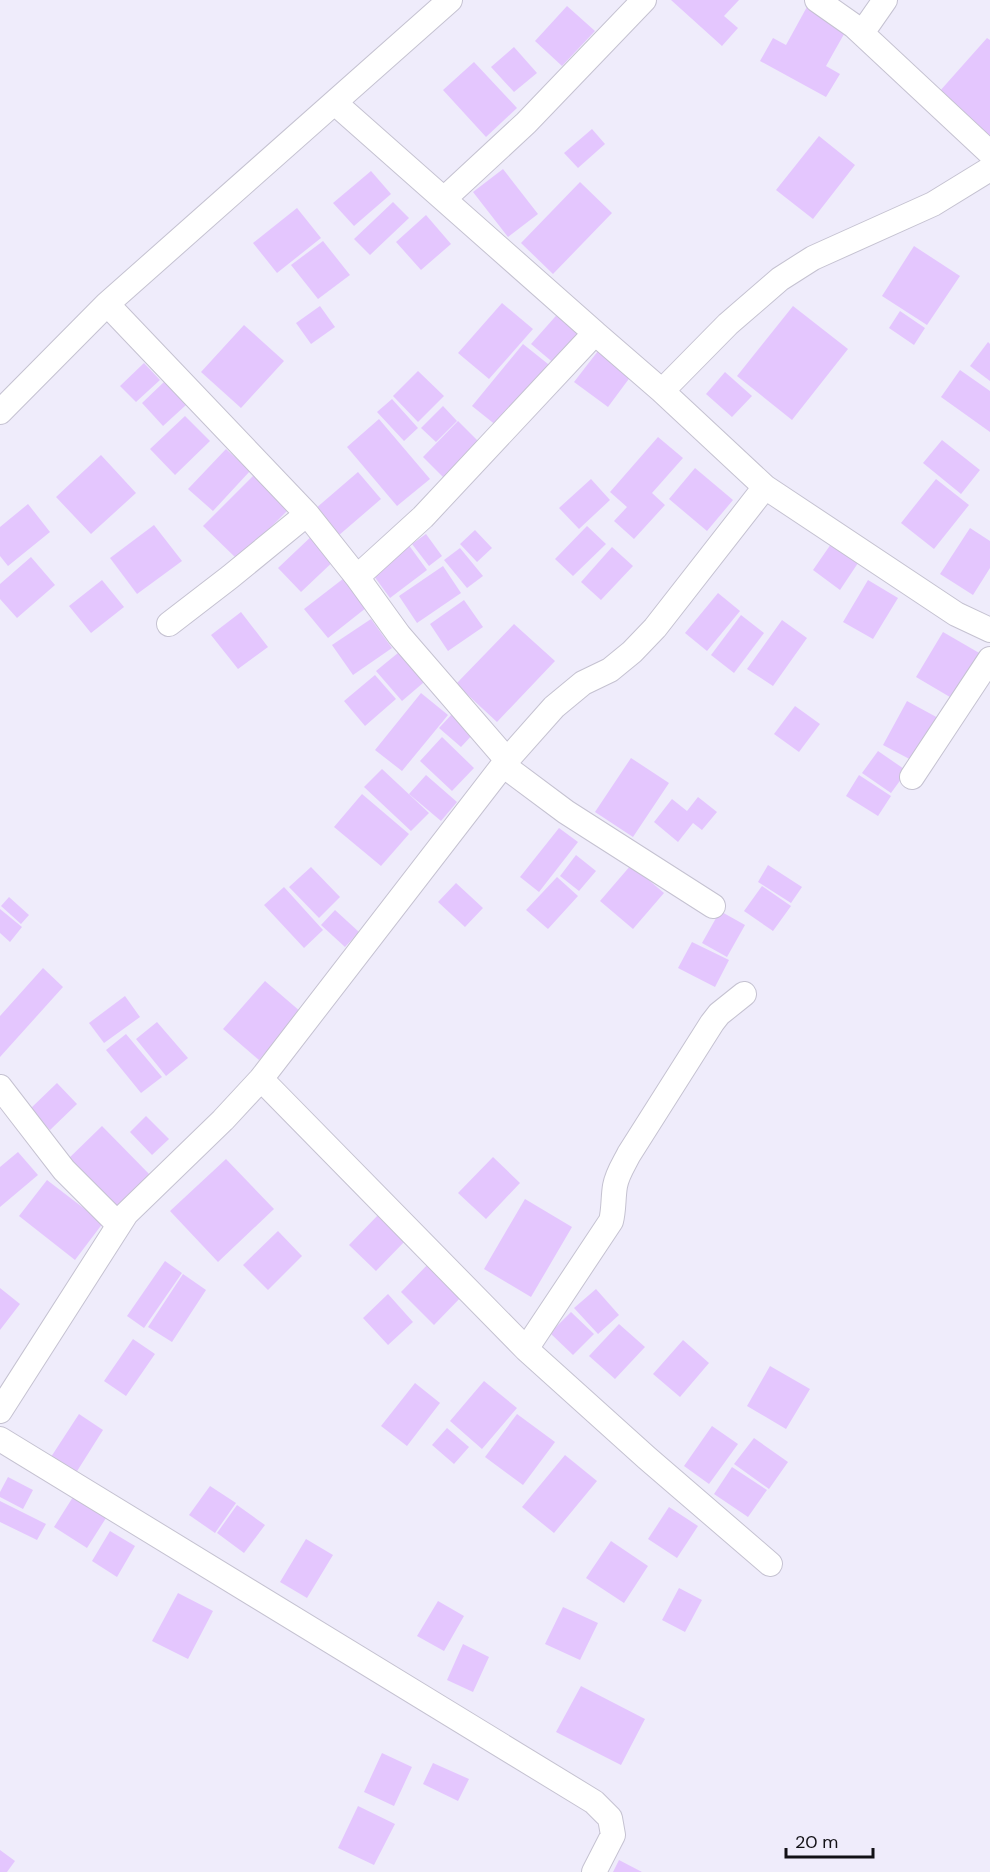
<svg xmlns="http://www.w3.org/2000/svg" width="990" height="1872" viewBox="0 0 990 1872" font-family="'DM Sans',sans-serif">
<rect width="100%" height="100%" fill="#efecfb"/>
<path fill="#e4c6fe" d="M671,0H739L724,16L738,28L722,46Z
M808,5L848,27L826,66L840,74L826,97L760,61L773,38L786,45Z
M567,6L595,31L562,66L535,41Z
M987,38L990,40V137L939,92Z
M514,47L537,73L514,92L491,67Z
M474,62L517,108L486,137L443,90Z
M592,129L605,144L578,168L564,153Z
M819,136L855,165L813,219L776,190Z
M503,169L538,214L508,237L473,192Z
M371,171L391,194L354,226L333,203Z
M580,182L612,213L553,274L521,243Z
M393,202L409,218L370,255L354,239Z
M297,208L321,238L277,273L253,243Z
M426,215L451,244L421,270L396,242Z
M323,241L350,275L318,299L291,265Z
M914,246L960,276L927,325L882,296Z
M502,303L533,329L489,379L458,353Z
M320,306L335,327L311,344L296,323Z
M793,306L848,349L792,420L737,376Z
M562,309L587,331L556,365L531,344Z
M900,311L925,328L914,345L889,328Z
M244,325L284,361L241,408L201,372Z
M988,342L990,344V381L970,366Z
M523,344L553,368L502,430L472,406Z
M598,351L631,376L608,407L574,382Z
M144,363L160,380L136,402L120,386Z
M960,370L990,391V432L941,397Z
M418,371L444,396L418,422L393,396Z
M725,372L752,396L732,417L706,394Z
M164,382L186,405L163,426L142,403Z
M392,399L418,428L404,441L377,412Z
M443,406L457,421L436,442L421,428Z
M185,416L210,441L175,475L150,449Z
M379,419L430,479L397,506L347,447Z
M458,421L486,449L450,484L423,457Z
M658,437L683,458L652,493L665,505L634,539L614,521L627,507L610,492Z
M942,440L980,470L961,494L923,463Z
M226,449L250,471L213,511L188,489Z
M101,455L136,493L91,534L56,497Z
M695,468L733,500L707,531L669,499Z
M358,472L381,499L338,536L315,509Z
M256,473L291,507L238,560L203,526Z
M591,479L610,500L579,529L559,508Z
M936,479L969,505L934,549L901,523Z
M28,504L50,532L8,566L0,556V527Z
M154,525L182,561L137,594L110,558Z
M587,526L606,544L573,576L555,559Z
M970,528L990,541V568L973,595L940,574Z
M475,530L492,548L477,562L460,544Z
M316,532L339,556L301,592L278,568Z
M426,534L442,556L429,566L412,544Z
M408,544L427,570L390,598L371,572Z
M831,544L858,563L840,590L813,570Z
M612,547L633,566L601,600L581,582Z
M460,548L483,576L467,588L444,560Z
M31,557L55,585L17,618L0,599V584Z
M443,566L461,593L417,623L399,596Z
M348,575L371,604L328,638L304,609Z
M102,580L124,607L91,633L69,606Z
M868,580L898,598L873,639L843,622Z
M718,593L740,611L707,651L685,633Z
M464,600L483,627L448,651L430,624Z
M241,612L268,647L238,669L211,635Z
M741,615L764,633L734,673L711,655Z
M371,619L392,648L353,675L332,645Z
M782,620L807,638L773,686L747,669Z
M514,624L555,661L497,722L456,684Z
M943,632L981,654L955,700L916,677Z
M404,648L430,677L402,701L376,671Z
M375,675L396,699L365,726L344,701Z
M421,693L448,715L402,771L375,750Z
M907,701L940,719L915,762L883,745Z
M795,706L820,724L799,752L774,734Z
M453,713L475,732L461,747L439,728Z
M442,737L474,768L452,791L420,761Z
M878,751L907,771L891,793L862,773Z
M631,758L669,783L633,837L595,812Z
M382,769L429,813L411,831L364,787Z
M426,775L457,802L441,821L409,794Z
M859,775L891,796L878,816L846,796Z
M362,794L409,834L381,866L334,827Z
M698,797L717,812L702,830L693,823L678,842L654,822L672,799L687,811Z
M559,828L578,842L539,892L520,877Z
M576,855L596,871L579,891L560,876Z
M631,865L664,893L633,929L600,901Z
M768,865L802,887L791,903L758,882Z
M311,867L340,897L319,918L289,887Z
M557,877L578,896L548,929L526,910Z
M456,883L483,908L465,927L438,902Z
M762,886L791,906L773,931L744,911Z
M284,887L323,930L304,948L264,905Z
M9,897L29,915L21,924L1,906Z
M0,909L22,927L10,942L0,933Z
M335,910L359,932L345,947L321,925Z
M720,911L745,925L727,957L702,943Z
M692,942L729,960L715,987L678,968Z
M43,968L63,987L0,1057V1016Z
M265,981L301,1012L259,1060L223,1029Z
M125,996L140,1017L104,1043L89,1023Z
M157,1022L188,1058L166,1076L136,1039Z
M126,1034L162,1077L141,1093L106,1050Z
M57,1083L77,1104L50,1130L30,1109Z
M146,1116L169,1139L152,1155L130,1132Z
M102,1126L151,1176L115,1211L65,1162Z
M18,1152L38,1175L0,1207V1167Z
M493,1157L520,1183L486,1219L458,1193Z
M226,1159L274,1209L218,1262L170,1211Z
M47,1180L103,1223L75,1260L19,1216Z
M525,1199L572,1227L531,1297L484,1269Z
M379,1214L406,1240L376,1271L349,1245Z
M278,1231L302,1256L268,1290L243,1265Z
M165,1261L182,1273L144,1328L127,1316Z
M431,1261L465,1293L434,1325L401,1292Z
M183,1274L206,1290L172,1342L148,1327Z
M0,1288L20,1304L0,1330Z
M596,1289L619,1315L598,1334L574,1308Z
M388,1294L413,1322L388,1345L363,1318Z
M571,1312L594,1334L573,1355L550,1333Z
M619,1324L645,1347L615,1379L589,1356Z
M133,1339L155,1354L126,1396L104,1381Z
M683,1340L709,1363L680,1397L653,1374Z
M770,1366L810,1389L786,1429L747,1406Z
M484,1381L517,1408L482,1449L450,1421Z
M415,1383L440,1403L407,1446L381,1426Z
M79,1414L103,1430L74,1476L49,1460Z
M517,1414L555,1442L523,1485L485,1457Z
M712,1426L738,1444L709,1484L684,1466Z
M447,1428L469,1447L454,1464L432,1445Z
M754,1438L788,1462L769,1489L734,1464Z
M565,1455L597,1481L554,1533L522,1507Z
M732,1467L767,1490L748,1517L714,1494Z
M8,1477L33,1490L23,1509L0,1497V1492Z
M210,1486L236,1503L215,1533L189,1515Z
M73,1497L106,1518L87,1548L54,1527Z
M0,1501L46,1524L37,1540L0,1522Z
M237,1505L265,1525L244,1553L217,1533Z
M669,1507L698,1526L677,1558L648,1539Z
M110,1531L135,1546L117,1577L92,1561Z
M306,1539L333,1555L307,1598L280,1582Z
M611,1541L648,1566L624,1603L586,1578Z
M679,1588L702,1600L685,1632L662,1620Z
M178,1593L213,1611L188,1659L152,1641Z
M438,1601L464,1616L444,1651L417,1636Z
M563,1607L598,1623L580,1660L545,1644Z
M463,1644L489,1657L473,1692L447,1680Z
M581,1686L645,1719L621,1765L556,1732Z
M382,1753L412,1767L394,1806L364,1792Z
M433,1763L469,1779L458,1801L423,1784Z
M358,1806L395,1824L374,1865L338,1848Z
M0,1850L15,1861L7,1872H0Z
M619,1860L642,1872H613Z"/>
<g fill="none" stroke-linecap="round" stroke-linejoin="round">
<g stroke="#c5c2d1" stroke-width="26">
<path id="minor" d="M817,0L854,26L990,153
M862,33L885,0
M335,103L595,333L423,517L357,577
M990,169L933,204L813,258L780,279L728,324L662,391L765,487L956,614L990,630
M444,199L526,123L644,0
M107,304L307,514L357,577L399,635L507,760
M595,333L662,391
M0,412L107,304L450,0
M169,624L230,577L307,514
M503,765L566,812L713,906
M912,777L990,659
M261,1079L526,1349L647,1458L770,1564
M0,1087L64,1170L119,1225
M526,1349L611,1221C614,1210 613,1198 615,1186C617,1174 624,1164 629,1154L712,1023L719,1014L744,994
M0,1411L126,1214L223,1120L261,1079L507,760L554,707L583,683L610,670L632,652L655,628L765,487
M0,1439L594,1802L610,1818L613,1835L594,1872"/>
</g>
<use href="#minor" stroke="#fff" stroke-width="24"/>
</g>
<path d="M786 1848v9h87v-9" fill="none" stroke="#121116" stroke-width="3"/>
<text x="795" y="1848" font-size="18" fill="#121116" stroke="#efecfb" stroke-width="4.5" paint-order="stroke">20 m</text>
</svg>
